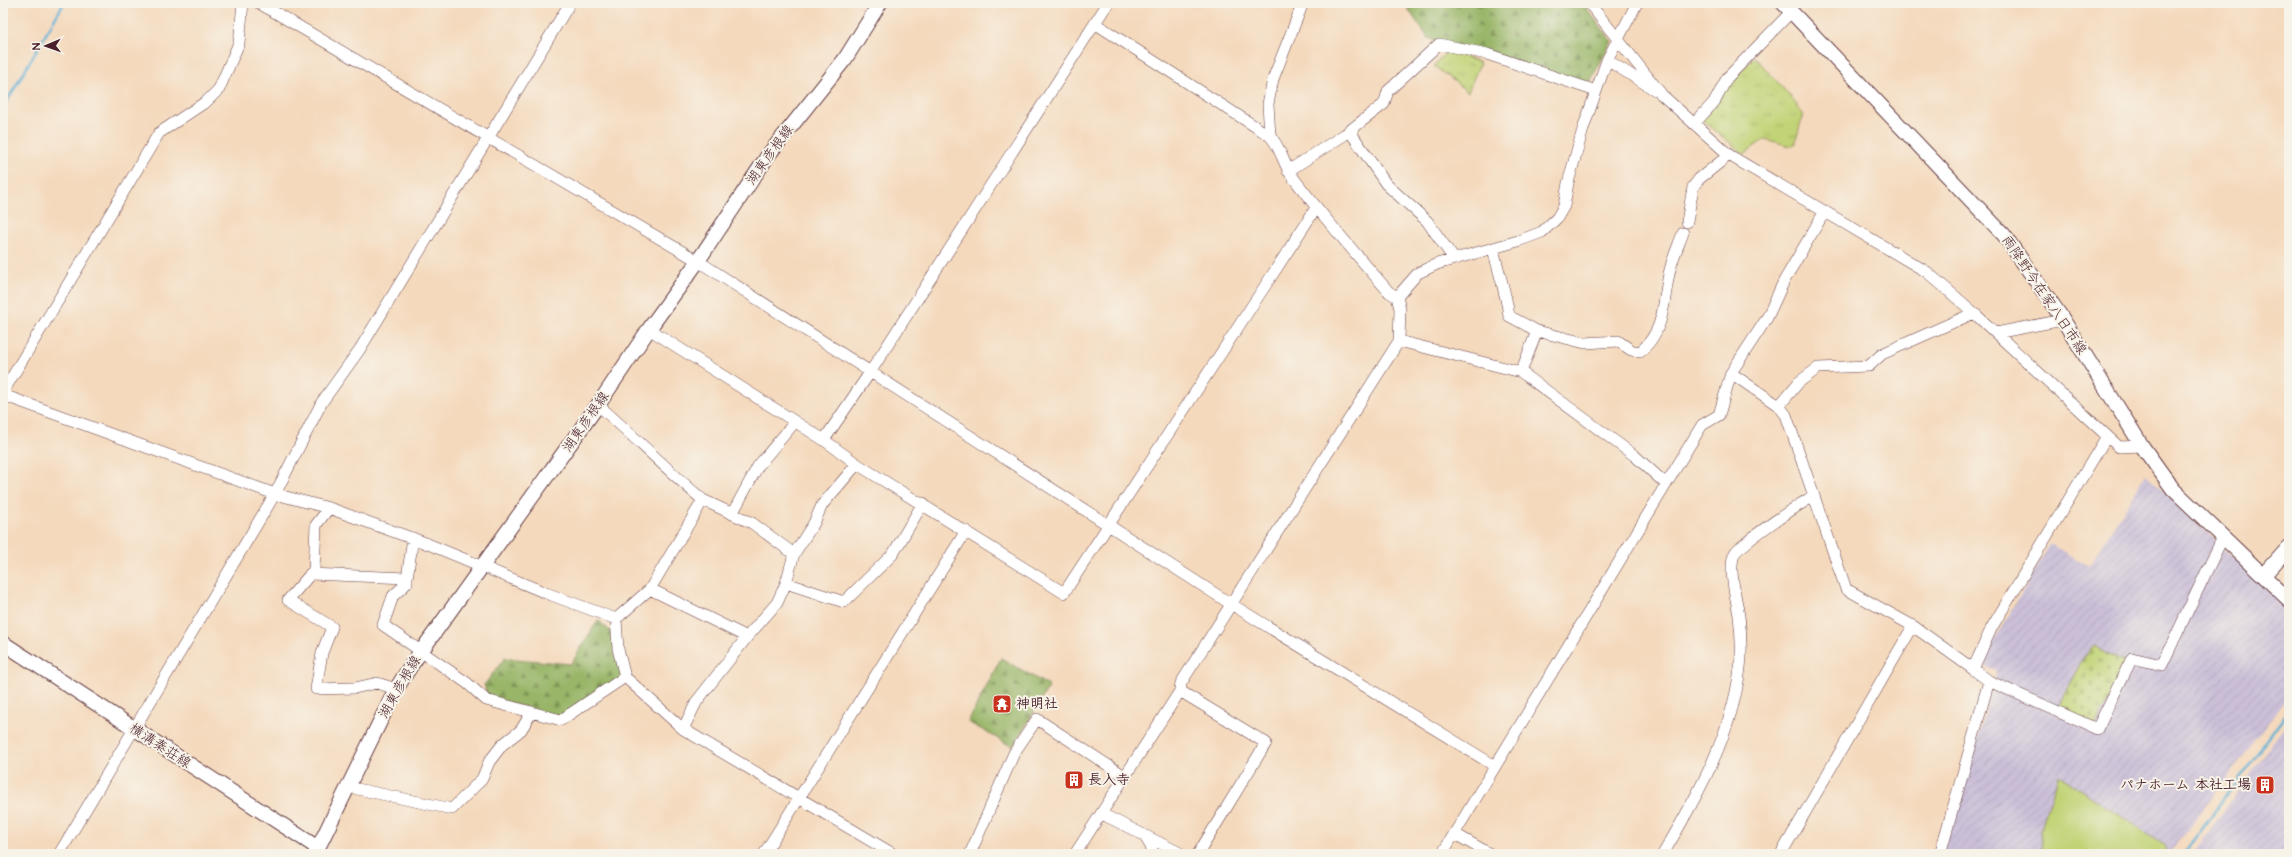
<svg xmlns="http://www.w3.org/2000/svg" width="2292" height="857" viewBox="0 0 2292 857" font-family="'Architects Daughter','Klee One',sans-serif">
<defs>
<pattern id="industrial-furrows" width="10" height="10" patternUnits="userSpaceOnUse"><rect width="10" height="10" fill="#cabfd7"/><path d="M-1 1l2-2M0 10L10 0M9 11l2-2" fill="none" stroke="#afa4b9"/></pattern>
<pattern id="forest-firs" width="22" height="20" patternUnits="userSpaceOnUse"><rect width="22" height="20" fill="#98b567"/><path d="M5 1l3.5 6h-7zM16 11l3.5 6h-7z" fill="#7e9355"/></pattern>
<pattern id="cemetery-stones" width="16" height="16" patternUnits="userSpaceOnUse"><rect width="16" height="16" fill="#c1d376"/><path d="M2 7V4a2 2 0 0 1 4 0v3zM10 15v-3a2 2 0 0 1 4 0v3z" fill="#a7b566"/></pattern>
<pattern id="park-tufts" width="24" height="20" patternUnits="userSpaceOnUse"><rect width="24" height="20" fill="#c1d376"/><path d="M3 7l-1-3M5 7V3M7 7l1-3M15 17l-1-3M17 17v-4M19 17l1-3" fill="none" stroke="#a7b566"/></pattern>
</defs>
<rect width="100%" height="100%" fill="#f7f3e8"/>
<filter id="ink" filterUnits="userSpaceOnUse"><feTurbulence type="fractalNoise" baseFrequency=".025" numOctaves="2"/><feDisplacementMap in="SourceGraphic" scale="8" xChannelSelector="R" yChannelSelector="G"/><feConvolveMatrix kernelMatrix="1 2 1 2 8 2 1 2 1" color-interpolation-filters="sRGB"/></filter>
<filter id="wash" filterUnits="userSpaceOnUse"><feTurbulence type="fractalNoise" baseFrequency=".012" numOctaves="4" result="noise"/><feDisplacementMap in="SourceGraphic" scale="16" xChannelSelector="R" yChannelSelector="G"/><feGaussianBlur stdDeviation="0.9" result="paint"/><feColorMatrix in="noise" values="0 0 0 0 0 0 0 0 0 0 0 0 0 0 0 0 0 1.4 0 .05"/><feComposite in="paint" operator="in"/></filter>
<g filter="url(#wash)">
<rect width="100%" height="100%" fill="#f4d9bc"/>
<path fill="url(#industrial-furrows)" d="M2146,474L2289,610V695L2170,854H1943L1997,671L1980,665L2050,544L2089,566Z
M2289,720V854H2193Z"/>
<path fill="#c1d376" stroke="#867950" d="M2059,775L2166,847L2167,852L2166,854H2042L2040,831Z"/>
<path fill="url(#forest-firs)" stroke="#716a49" d="M1404,3H1582L1612,41L1586,89L1428,38Z
M598,620L610,631L623,676L560,717L488,697L484,685L505,658L571,664Z
M1001,658L1049,686L1013,747L968,722Z"/>
<path fill="url(#cemetery-stones)" stroke="#867950" d="M2094,646L2127,664L2095,727L2057,708L2082,660Z"/>
<path fill="url(#park-tufts)" stroke="#867950" d="M1448,50L1480,63L1468,92L1434,66Z
M1755,57L1797,104V107L1803,114L1795,144L1790,146L1765,139L1744,154L1702,120L1727,85Z"/>
<g fill="none" stroke-linecap="round" stroke-linejoin="round">
<path stroke="#58afd5" stroke-width="2.5" d="M3,108L64,3
M2184,854L2289,710"/>
</g>
</g>
<g filter="url(#ink)">
<g fill="none" stroke-linecap="round" stroke-linejoin="round">
<g stroke="#643b41" stroke-width="12">
<path id="minor" d="M259,3L698,261L1231,604L1495,766
M1589,3L1662,95L1729,155L1927,272L1974,313L2119,447L2142,446
M1607,60L1655,90
M1694,124L1715,101L1727,78L1791,12
M1349,130L1386,184L1427,221L1454,259
M1270,136L1268,104L1273,79L1303,3
M1288,171L1344,135L1384,104L1388,91L1439,44L1487,54L1596,91
M1687,222L1693,187L1699,179L1729,155
M1493,248C1498,271 1506,292 1509,316L1537,331
M1397,297L1418,273L1437,264L1518,241L1542,232L1557,218L1564,206L1568,183L1583,129L1607,60L1637,3
M649,329L824,440L857,464L1064,593L1316,208
M1996,333L2063,320
M1399,341L1521,372L1635,456L1666,484
M1521,372L1537,331L1585,343L1618,341L1631,350L1640,352C1668,328 1662,297 1671,266C1674,255 1679,244 1683,233
M1731,373L1779,406L1786,415L1846,589L1913,626L1973,669L1992,627L2107,436
M3,392L159,133L207,101L219,89L239,43L243,3
M3,395L275,494L329,508L428,544L546,593L616,619
M598,405C634,436 667,470 703,500L650,589L616,619
M1779,406L1799,382L1818,368L1869,366L1882,354L1974,313
M824,440L871,371L1108,3
M703,500L752,523L794,554L786,583L844,602L893,554L923,503
M329,508L316,525L314,570L288,600L332,627L322,653L316,689L355,688L377,683L396,689
M732,514L758,466L795,422
M794,554L814,523L822,505L857,464
M310,574L407,578L413,538
M407,578V583L393,596L383,625L467,683L486,700L561,720L625,677
M650,589L747,637L777,603L786,583
M616,619L618,649L625,677L683,729L893,854
M1973,669L1989,681L2097,729L2132,658L2162,665L2223,537
M1180,691L1266,743L1198,854
M683,729L697,701L747,637
M348,787L452,809L482,779L489,762L502,745L521,730L532,712
M1102,814L1182,854
M1455,834L1490,854
M1144,835L1152,848L1150,854
M59,854L275,494L322,402L360,349L570,3
M764,854L966,531
M970,854L1014,753L1037,719L1126,777
M1075,854L1180,691L1181,683L1399,341L1400,309L1397,297L1389,292C1356,254 1322,216 1292,176C1283,164 1281,147 1270,136L1096,24
M1442,854L1702,425L1719,415L1731,373L1767,318L1784,281L1825,211
M1663,854C1697,797 1732,735 1740,668C1742,652 1741,632 1739,616C1737,601 1727,566 1735,553C1737,549 1743,546 1746,543C1767,525 1790,511 1813,496
M1781,854L1913,626
M1940,854L1989,681"/>
</g>
<g stroke="#643b41" stroke-width="16">
<path id="major" d="M1783,3L2004,235L2060,315L2142,446L2173,489L2289,600
M2264,575L2289,547
M3,643L318,848
M315,854L396,689L412,664L598,405L649,329L698,261L769,154L845,59L880,3"/>
</g>
<use href="#minor" stroke="#fff" stroke-width="11"/>
<use href="#major" stroke="#fff" stroke-width="14"/>
</g>
</g>
<defs>
<g id="temple-square" transform="scale(1)"><rect x="-9" y="-9" width="18" height="18" rx="4" fill="#c8321e" stroke="#f7f3e8"/><path d="M0-6L5-2H3V0L6.5 2.5H4V6H1.5V3h-3V6H-4V2.5H-6.5L-3 0V-2H-5Z" fill="#fff"/></g>
<g id="building-square" transform="scale(1)"><rect x="-9" y="-9" width="18" height="18" rx="4" fill="#c8321e" stroke="#f7f3e8"/><path d="M-4-6H4V6H1V3H-1V6H-4ZM-2.5-4.3h1.7v1.8h-1.7ZM.8-4.3h1.7v1.8H.8ZM-2.5-1h1.7V.8h-1.7ZM.8-1h1.7V.8H.8Z" fill="#fff"/></g>
</defs>
<g fill-rule="evenodd">
<use href="#temple-square" x="1002" y="704"/>
<use href="#building-square" x="1074" y="780"/>
<use href="#building-square" x="2265" y="785"/>
</g>
<g text-anchor="middle" dominant-baseline="central" stroke-width="4" stroke-linejoin="round" paint-order="stroke">
<g font-size="14" fill="#4a1f2b" stroke="#f7f3e8">
<text transform="translate(770 155) rotate(-54)">湖東彦根線</text>
<text transform="translate(2044 295) rotate(56)">雨降野今在家八日市線</text>
<text transform="translate(586 422) rotate(-55)">湖東彦根線</text>
<text transform="translate(400 687) rotate(-60)">湖東彦根線</text>
<text transform="translate(160 746) rotate(33)">横溝秦荘線</text>
</g>
<g font-size="14" font-weight="bold" fill="#4a1f2b" stroke="#f7f3e8" text-anchor="start">
<text x="1016" y="704">神明社</text>
<text x="1088" y="780">長入寺</text>
<text x="2251" y="785" text-anchor="end">パナホーム 本社工場</text>
</g>
</g>
<rect width="2292" height="857" fill="none" stroke="#f7f3e8" stroke-width="16"/>
<g transform="translate(46 46) rotate(268)" stroke="#f7f3e8" stroke-width="3" paint-order="stroke">
<path d="M0-3L7 15L0 10L-7 15Z" fill="#4a1f2b"/>
<text y="-6" font-size="11" font-weight="bold" text-anchor="middle" fill="#4a1f2b">N</text>
</g>
</svg>
